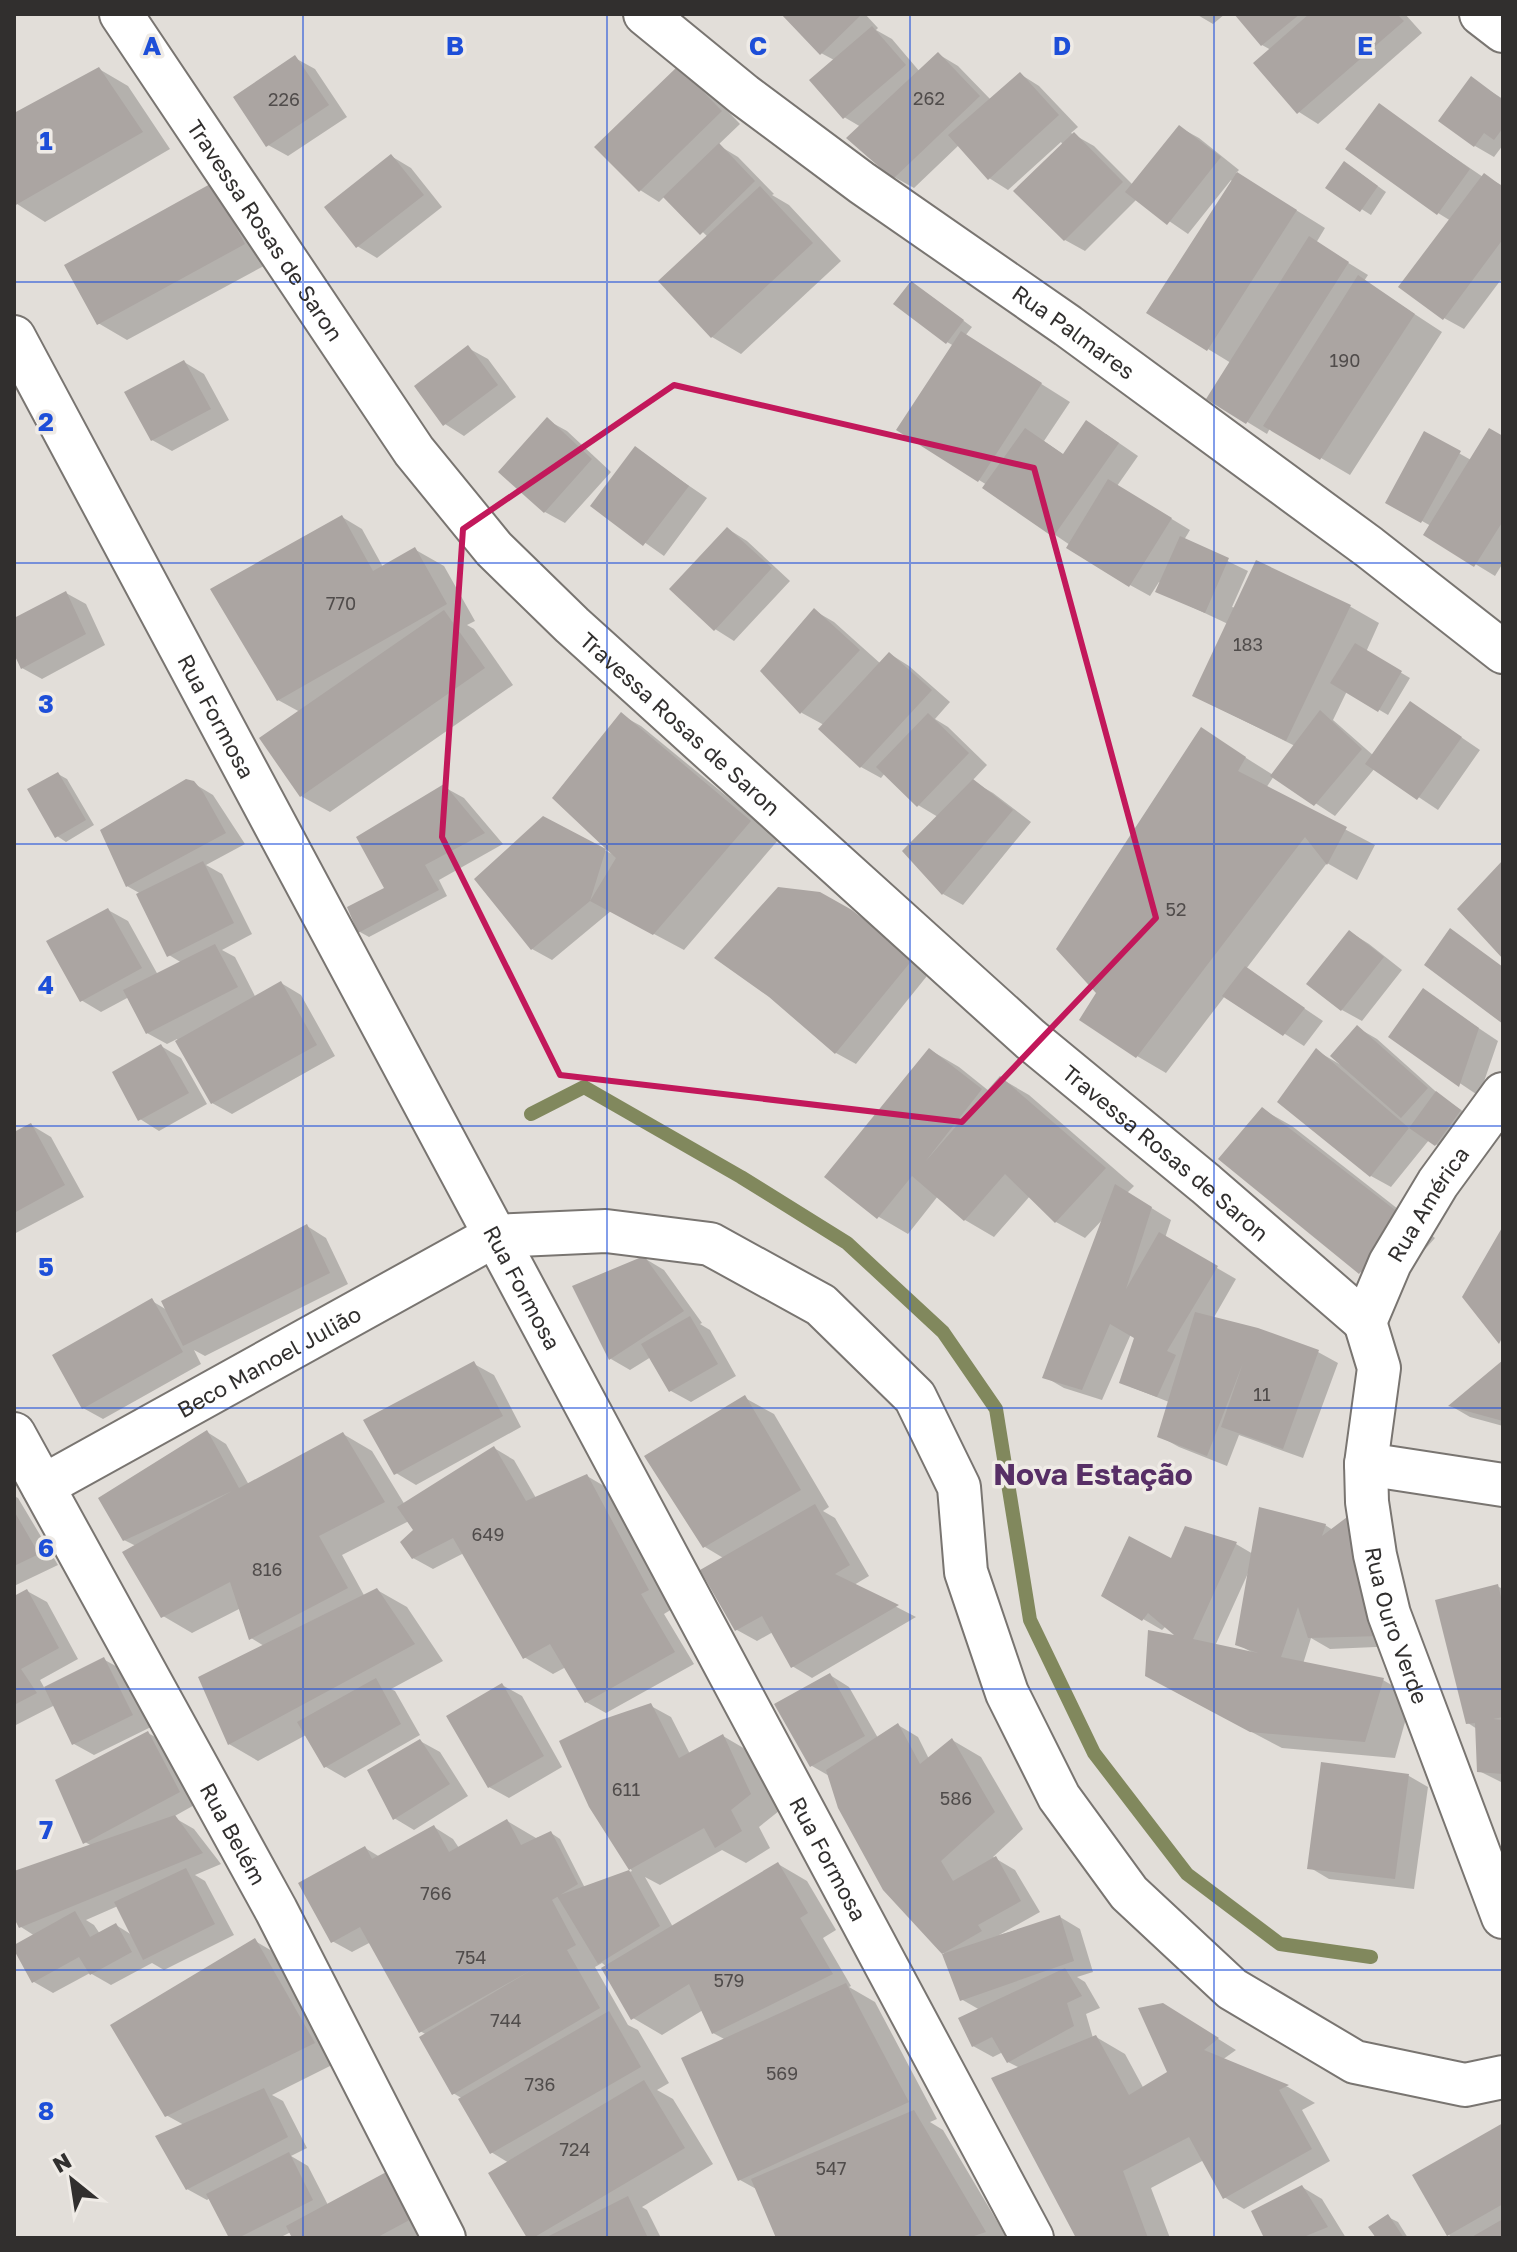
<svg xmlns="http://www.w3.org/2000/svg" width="1517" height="2252" viewBox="0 0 1517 2252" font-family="'Golos Text',sans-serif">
<rect width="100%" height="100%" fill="#e2ded9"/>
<path fill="#0003" fill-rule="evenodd" d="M784,14H865L878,28L876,30L892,39L920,72L938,54L958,66L991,100L1020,74L1039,86L1078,127L1071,133L1094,146L1133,185L1179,127L1199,138L1239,170L1236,173L1325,228L1316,243L1368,275L1364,281L1442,332L1350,475L1270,428L1267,434L1208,398L1231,363L1208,349L1233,182L1231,180L1188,234L1137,199L1085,251L1065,240L1063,145L1061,142L1008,190L989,178L959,145L914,188L894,177L861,127L844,117L834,60L821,53Z
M1196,14H1225L1213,24Z
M1237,14H1405L1422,33L1318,124L1299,112L1271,50L1262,45Z
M295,58L315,69L347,117L288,156L268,145Z
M678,68L698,80L740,124L718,145L738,157L774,194L772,195L789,205L841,261L741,354L712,337L660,281L708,237L665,196L659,202L640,190Z
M99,69L128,86L170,149L45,222L14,202V115Z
M1471,79L1503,99V145L1494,157L1475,146Z
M1379,106L1483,177L1485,176L1503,186V277L1464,329L1444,318L1451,221L1438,213Z
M391,156L411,168L442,207L377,258L357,246Z
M1354,169L1386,192L1371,215L1328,188Z
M212,185L273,261L127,340L98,323Z
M921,289L972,327L965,336L1070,402L1044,441L1064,455L1106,434L1138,456L1117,486L1190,530L1184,540L1248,571L1232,607L1236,608L1257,563L1351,607L1379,623L1366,652L1410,678L1388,715L1347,691L1333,720L1374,756L1411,703L1480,750L1438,810L1375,768L1335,816L1274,776L1266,788L1375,845L1357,880L1327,863L1246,969L1323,1021L1304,1046L1225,996L1166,1073L1137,1056L1099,993L1202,730L1273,775L1295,746L1194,696L1228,624L1158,591L1161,583L1159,582L1150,596L1130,585L1069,547L1070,545L985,487L987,485L899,430L954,346L947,342Z
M468,348L488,359L516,397L464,436L445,424Z
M184,362L204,374L229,420L172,451L152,440Z
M547,420L567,431L611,472L565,523L545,512L501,472Z
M1425,434L1471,460L1503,438V563L1495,576L1426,534L1431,526L1388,502Z
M635,449L707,498L664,556L593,506Z
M342,517L362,529L383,567L414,549L444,566L475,621L467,625L474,629L513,685L330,812L301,796L300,712L278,700Z
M728,529L747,541L790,581L734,641L715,629Z
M66,593L86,604L105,645L42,679L22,668L14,649V621Z
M815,611L834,622L881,664L890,654L909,666L950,702L935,719L948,727L987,765L972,781L993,793L1031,822L963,905L943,894L905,852L938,817L918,805L885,773L881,778L861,767L820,729L824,725L802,713L762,671Z
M621,715L641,726L779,839L684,950L611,911L552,960L532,949L543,819L614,855Z
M58,774L67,779L94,825L66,842L57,836Z
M193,783L213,795L245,844L206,865L222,874L252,934L222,950L235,957L256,998L281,983L301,995L335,1056L232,1114L212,1103L177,1039L167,1044L147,1033L129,997L101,1012L81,1000L108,910L128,921L158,975L182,963L169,955L141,894L127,886Z
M444,787L464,798L503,844L439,880L447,896L369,937L360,932Z
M819,893L872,924L931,971L856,1064L836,1053L771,995Z
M1350,932L1369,944L1402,970L1362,1021L1342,1010Z
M1423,991L1498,1041L1479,1096L1391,1037Z
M1358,1028L1377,1039L1443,1098L1470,1116L1445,1150L1429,1140L1391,1187L1371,1176L1279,1101L1317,1051L1341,1065Z
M161,1046L181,1058L207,1104L159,1131L140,1119Z
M930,1050L959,1067L989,1091L1000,1078L1029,1095L1134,1186L1127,1193L1171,1220L1165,1238L1236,1279L1213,1319L1257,1330L1318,1352L1338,1363L1303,1458L1239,1435L1227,1466L1179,1447L1159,1436L1169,1402L1131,1387L1160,1356L1131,1334L1102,1400L1064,1388L1045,1377L1105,1217L1085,1238L1056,1222L1030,1196L994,1237L965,1220L938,1196L908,1234L879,1217L827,1177Z
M1263,1110L1292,1126L1435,1238L1390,1289L1361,1272Z
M31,1125L51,1137L84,1197L14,1234V1135Z
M307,1226L326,1238L348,1284L205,1356L194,1350L201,1364L103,1419L83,1408L152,1301L167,1310Z
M644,1258L664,1270L702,1323L700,1324L710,1330L736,1376L691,1402L671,1391L651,1357L630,1370L611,1359Z
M1503,1363V1426L1470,1417L1451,1406Z
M474,1364L494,1375L521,1427L416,1485L396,1473Z
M745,1398L774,1414L829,1507L823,1511L835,1518L869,1576L854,1585L916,1617L812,1678L792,1666L773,1632L757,1641L737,1630L725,1559L705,1547Z
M207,1432L226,1444L249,1485L343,1434L372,1451L405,1505L494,1448L514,1460L536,1498L587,1476L616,1493L677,1606L664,1614L694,1664L606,1713L586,1702L566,1667L553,1674L524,1657L464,1553L433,1569L413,1558L415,1531L409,1521L342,1555L365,1597L377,1590L407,1607L443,1661L391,1689L395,1691L420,1735L345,1778L326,1767L306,1735L258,1761L229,1744L264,1646L251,1638L241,1608L192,1633L163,1616L136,1546L124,1540Z
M14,1496L18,1498L58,1565L14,1586Z
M1325,1525L1333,1530L1399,1646L1330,1649L1311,1638L1303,1664L1383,1680L1412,1697L1395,1758L1282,1748L1176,1692L1181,1639L1166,1626L1162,1630L1143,1619L1186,1528L1236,1544L1253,1554ZM1249,1571L1237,1644L1253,1653L1215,1646Z
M1497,1586L1503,1589V1783L1479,1771L1477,1729L1468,1723Z
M27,1591L47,1602L78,1659L40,1680L45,1689L103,1659L123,1670L151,1727L94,1755L74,1744L55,1705L14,1726V1598Z
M830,1675L849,1687L878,1738L898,1725L918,1737L929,1759L952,1740L981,1757L1023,1829L993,1857L1015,1870L1040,1912L999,1935L1060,1917L1080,1929L1093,1972L1077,1977L1085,1982L1100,2008L1086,2014L1093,2038L1096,2037L1125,2054L1144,2089L1170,2073L1183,2017L1236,2050L1222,2060L1288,2087L1315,2103L1302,2110L1330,2161L1244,2209L1224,2197L1204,2160L1151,2188L1170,2238H1078L1020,2068L1008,2062L1003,2052L993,2057L973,2046L980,2010L961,1999L944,1953L885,1889L831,1777L812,1766Z
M502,1685L522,1696L562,1767L509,1798L489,1787Z
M651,1706L671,1717L690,1754L723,1736L752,1753L779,1811L759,1827L770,1848L746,1863L722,1850L660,1885L645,1877L673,1927L778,1864L807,1881L836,1930L823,1938L851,1986L849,1987L875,2002L937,2119L930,2122L943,2130L1007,2238H779L758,2190L740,2180L726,2040L713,2033L703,2010L662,2035L633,2018L607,1967L602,1963L595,1967L628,2025L638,2030L669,2083L657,2090L673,2099L713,2164L642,2207L647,2210L661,2238H529L509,2163L491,2152L463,2099L453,2093L427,2035L420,2031L371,1942L352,1952L332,1941L365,1848L380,1857L434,1827L453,1839L459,1848L507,1821L536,1838L551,1833L560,1839L585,1888L632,1871L593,1809Z
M148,1733L168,1744L198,1803L173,1817L194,1829L221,1864L195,1875L205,1881L234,1935L164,1970L152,1963L111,1985L90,1973L53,1993L34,1982L35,1936L21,1927L14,1914V1874L92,1846L85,1842ZM118,1906L132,1935L116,1925L100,1934L94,1925L86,1920Z
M420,1741L440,1752L468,1796L414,1830L394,1818Z
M1323,1764L1409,1776L1428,1787L1414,1889L1329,1879L1309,1867Z
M255,1941L284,1958L342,2060L272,2095L283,2101L307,2148L291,2156L308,2166L328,2205L390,2172L434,2229L416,2238H295L291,2232L279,2238H231L210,2198L207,2200L187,2189L184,2125L166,2115Z
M1503,2125V2238H1453L1449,2235Z
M1302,2187L1322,2199L1346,2238H1266Z
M1388,2217L1398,2222L1408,2238H1378Z"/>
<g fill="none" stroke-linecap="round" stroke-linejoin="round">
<path stroke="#81885d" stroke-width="14" d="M531,1114L584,1087L741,1177L847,1243L943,1332L996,1409L1030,1620L1094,1753L1187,1874L1280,1944L1371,1957"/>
</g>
<path fill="#aba5a2" d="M781,14H858L860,16L820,55Z
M1234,14H1300L1261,46Z
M1309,14H1397L1404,21L1297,114L1253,63Z
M872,26L906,65L843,119L809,80Z
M938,52L980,96L893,179L846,138Z
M295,55L329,105L266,147L233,97Z
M678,66L722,111L639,192L594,147Z
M99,67L143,132L14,206V113Z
M1020,72L1059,115L988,180L948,135Z
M1471,76L1503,100V128L1494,140L1484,133L1474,147L1438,121Z
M1379,103L1470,169L1437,215L1345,149Z
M1179,125L1221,157L1167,225L1125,192Z
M1074,132L1123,182L1064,241L1013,191Z
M719,143L755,181L700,235L663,197Z
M391,154L424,195L356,248L324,207Z
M1344,161L1378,186L1360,212L1325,188Z
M1237,172L1297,210L1207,351L1146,313Z
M1484,173L1503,187V239L1443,320L1398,287Z
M212,183L245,244L97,325L64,265Z
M760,186L813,243L711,338L658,281Z
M1309,236L1349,262L1246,424L1206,399Z
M1358,275L1415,314L1320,460L1263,426Z
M911,281L964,320L946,344L893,304Z
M961,331L1042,383L978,482L896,430Z
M468,345L498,385L443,426L414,386Z
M184,360L211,409L151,441L124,392Z
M547,417L592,459L544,513L498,472Z
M1086,420L1119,443L1053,537L982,488L1025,428L1063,454Z
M1489,428L1503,436V521L1474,567L1423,535Z
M1424,431L1461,451L1421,523L1385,503Z
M635,446L689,486L643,546L590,506Z
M1108,479L1172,518L1129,587L1066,548Z
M342,515L373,571L415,547L447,604L277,701L210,589Z
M727,527L772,568L714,631L669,589Z
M1180,536L1229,558L1205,613L1155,592Z
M1256,560L1351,605L1286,741L1192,696Z
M66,591L86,634L21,669L14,654V618Z
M814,608L860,650L800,714L760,671Z
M444,610L485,668L300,797L259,738Z
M1355,643L1402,671L1378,712L1330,683Z
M889,652L932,690L860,768L818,729Z
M1410,701L1462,737L1417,800L1365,764Z
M1320,710L1362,749L1314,806L1270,776Z
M621,712L751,821L653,935L590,901L616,858L606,849L590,901L531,950L474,879L543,816L606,849L552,798Z
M928,713L969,753L917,807L876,767Z
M1201,727L1246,757L1238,771L1347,827L1327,865L1305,837L1136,1058L1079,1020L1096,993L1056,949Z
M58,772L86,820L55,838L27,789Z
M186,779L194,781L203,792L226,833L126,887L100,830Z
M973,779L1013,810L942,895L902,851Z
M444,784L485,833L425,865L439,890L358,933L347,907L384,888L356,837Z
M1503,860V959L1457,909Z
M203,861L234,923L167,957L136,894Z
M778,887L820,892L852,910L913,959L835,1054L769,997L714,958Z
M108,908L142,968L80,1002L46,941Z
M1450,928L1503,967V1024L1424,965Z
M1349,930L1384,957L1341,1011L1306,984Z
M215,944L238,987L146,1034L123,990Z
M1245,966L1305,1008L1283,1036L1222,996Z
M281,981L317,1045L211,1104L175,1041Z
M1423,988L1479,1028L1459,1087L1388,1037Z
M1357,1025L1428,1088L1401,1118L1330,1056Z
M161,1044L189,1093L138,1121L112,1072Z
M929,1048L982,1089L925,1162L1000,1076L1106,1168L1055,1223L1005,1174L964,1221L912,1176L877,1219L824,1177Z
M1316,1048L1409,1128L1370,1177L1277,1102Z
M1436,1091L1461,1110L1435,1146L1409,1128Z
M1262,1107L1408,1220L1359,1274L1218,1159Z
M31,1123L65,1185L14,1213V1132Z
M1115,1184L1152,1207L1126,1289L1159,1232L1218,1266L1167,1351L1176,1355L1157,1397L1119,1383L1134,1338L1110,1324L1082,1390L1042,1378Z
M307,1224L330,1273L183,1346L161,1301Z
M1503,1226V1336L1499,1344L1462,1297Z
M644,1256L684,1311L609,1360L572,1286Z
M152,1298L183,1352L82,1409L52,1355Z
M1195,1312L1258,1328L1319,1350L1283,1449L1221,1427L1243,1363L1207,1456L1157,1437Z
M690,1316L718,1364L669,1392L641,1344Z
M1503,1360V1421L1448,1406Z
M474,1361L503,1416L394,1475L363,1420Z
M745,1395L801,1490L703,1548L644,1456Z
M207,1430L239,1488L343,1432L385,1502L319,1536L348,1588L249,1640L230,1582L161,1618L122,1552L232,1491L123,1541L98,1498Z
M494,1446L526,1501L587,1474L649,1590L641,1594L675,1652L585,1703L550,1644L523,1659L453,1538L412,1559L400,1542L413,1530L397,1507Z
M1367,1502L1380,1636L1308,1638L1298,1607L1281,1657L1384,1678L1365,1742L1250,1732L1145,1676L1148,1630L1174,1635L1148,1613L1142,1621L1101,1596L1129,1536L1171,1558L1185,1526L1237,1542L1193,1639L1258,1653L1235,1645L1259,1507L1326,1524L1322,1536Z
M815,1504L850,1565L835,1574L899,1605L791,1668L762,1616L735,1631L700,1570Z
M14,1511L39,1554L14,1566Z
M1498,1584L1503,1606V1717L1493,1719L1503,1720V1774L1477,1772L1475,1723L1466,1724L1435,1600Z
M377,1588L415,1644L228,1745L198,1677Z
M27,1589L59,1648L21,1669L37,1693L14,1705V1596Z
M104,1657L133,1715L72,1745L44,1687Z
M830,1673L865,1736L810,1767L774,1704Z
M376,1678L401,1724L324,1768L297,1722Z
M502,1683L544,1756L488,1788L446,1716Z
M651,1703L679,1758L723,1734L751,1794L731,1810L742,1831L715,1848L704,1828L629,1870L589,1807L559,1741L601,1720Z
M898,1723L920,1764L952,1738L995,1812L941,1861L953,1881L996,1856L1021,1901L978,1925L982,1931L942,1954L883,1890L838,1808L826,1770Z
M148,1731L180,1792L83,1844L55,1780Z
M420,1739L450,1784L393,1820L367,1770Z
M1321,1762L1409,1774L1395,1879L1307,1869Z
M175,1815L203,1853L19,1928L14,1918V1871Z
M507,1819L521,1845L551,1831L578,1884L552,1900L576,1945L567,1950L600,2008L452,2095L419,2037L535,1968L419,2033L360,1927L331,1943L298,1883L365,1846L372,1859L434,1825L449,1852Z
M778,1862L808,1913L800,1918L833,1974L712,2034L689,1984L631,2020L601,1968Z
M186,1868L215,1924L143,1960L114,1902Z
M629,1870L660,1926L598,1964L557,1896Z
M75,1911L90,1937L116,1923L132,1952L90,1975L79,1957L32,1983L14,1950V1945Z
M1060,1915L1074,1961L960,2001L942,1954Z
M255,1938L315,2043L165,2117L110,2025Z
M1065,1968L1082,1996L1067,2003L1074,2026L1007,2063L992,2037L972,2047L958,2018Z
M846,1983L909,2102L738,2181L681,2058Z
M1163,2003L1219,2038L1204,2050L1289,2085L1279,2090L1312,2149L1223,2199L1189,2137L1123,2171L1148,2238H1076L991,2078L1096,2035L1129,2095L1167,2072L1138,2008Z
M609,2011L641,2067L490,2154L458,2099Z
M644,2080L685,2148L533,2238H527L488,2173Z
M264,2088L288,2137L186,2190L155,2136Z
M914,2110L986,2232L968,2238H776L751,2179Z
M1503,2123V2204L1447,2236L1412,2175Z
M289,2152L313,2200L238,2238H229L206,2194Z
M390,2170L415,2217L376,2238H292L286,2226Z
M1302,2185L1328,2227L1301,2238H1264L1251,2211Z
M628,2196L648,2238H545Z
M1388,2214L1404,2238H1376L1368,2227Z
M1503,2219V2238H1470Z"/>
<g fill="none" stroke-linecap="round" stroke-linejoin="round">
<g stroke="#797571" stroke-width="46">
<g id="minor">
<path id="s1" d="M121,14L414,451L494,549L572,625L1030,1039L1206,1184L1365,1322"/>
<path id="s2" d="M645,14L744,95L862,183L1068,326L1369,547L1503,652"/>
<path d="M1481,14L1503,31"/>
<path id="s3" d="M14,337L1032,2238"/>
<path id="s4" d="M1365,1322L1379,1368L1366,1464L1367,1502L1375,1555L1389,1614L1503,1917"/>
<path id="s5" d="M1365,1322L1390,1263L1438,1183L1503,1094"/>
<path id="s6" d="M14,1434L276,1910L444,2238"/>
<path d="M1366,1464L1503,1485"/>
<path id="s7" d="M43,1486L494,1236L606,1231L710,1244L821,1305L915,1397L959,1487L966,1572L1007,1693L1059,1797L1129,1893L1232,1989L1355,2062L1465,2085L1503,2077"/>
</g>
</g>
<use href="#minor" stroke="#fff" stroke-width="42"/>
</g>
<path fill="none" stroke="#c2185b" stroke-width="6" stroke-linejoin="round" d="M674,385L1034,468L1156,918L962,1122L560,1075L442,837L463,529Z"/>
<path fill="none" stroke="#1d4ed8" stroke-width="2" stroke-opacity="0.55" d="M303,14V2238M607,14V2238M910,14V2238M1214,14V2238M14,282H1503M14,563H1503M14,844H1503M14,1126H1503M14,1408H1503M14,1689H1503M14,1970H1503"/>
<g text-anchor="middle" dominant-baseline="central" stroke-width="7" stroke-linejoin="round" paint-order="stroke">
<g font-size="18" fill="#504c4b">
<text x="929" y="98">262</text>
<text x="284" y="99">226</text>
<text x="1345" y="360">190</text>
<text x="341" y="603">770</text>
<text x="1248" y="644">183</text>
<text x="1176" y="909">52</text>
<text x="1262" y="1394">11</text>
<text x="488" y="1534">649</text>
<text x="267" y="1569">816</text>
<text x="626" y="1789">611</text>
<text x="956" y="1798">586</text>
<text x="436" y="1893">766</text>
<text x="471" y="1957">754</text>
<text x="729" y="1980">579</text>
<text x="506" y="2020">744</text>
<text x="782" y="2073">569</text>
<text x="540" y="2084">736</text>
<text x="575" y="2149">724</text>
<text x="831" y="2168">547</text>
</g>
<g font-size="22" fill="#312f2e" stroke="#efebe6">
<text stroke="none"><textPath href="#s1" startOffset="260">Travessa Rosas de Saron</textPath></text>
<text stroke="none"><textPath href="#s2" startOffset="534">Rua Palmares</textPath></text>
<text stroke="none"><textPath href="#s3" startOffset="430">Rua Formosa</textPath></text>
<text stroke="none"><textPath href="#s1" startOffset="908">Travessa Rosas de Saron</textPath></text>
<text stroke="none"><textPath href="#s1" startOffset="1556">Travessa Rosas de Saron</textPath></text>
<text stroke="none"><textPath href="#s5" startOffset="134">Rua América</textPath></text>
<text stroke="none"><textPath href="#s3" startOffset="1078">Rua Formosa</textPath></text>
<text stroke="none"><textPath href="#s7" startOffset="258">Beco Manoel Julião</textPath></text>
<text stroke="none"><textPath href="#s4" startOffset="310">Rua Ouro Verde</textPath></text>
<text stroke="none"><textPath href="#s6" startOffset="456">Rua Belém</textPath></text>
<text stroke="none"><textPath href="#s3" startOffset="1726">Rua Formosa</textPath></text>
</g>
<g font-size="30" font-weight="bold" fill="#572f66" stroke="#efebe6">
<text x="1093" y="1474">Nova Estação</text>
</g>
</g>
<g font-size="26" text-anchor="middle" font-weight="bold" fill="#1d4ed8" stroke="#efebe6" stroke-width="7" stroke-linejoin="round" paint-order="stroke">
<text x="152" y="55">A</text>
<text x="455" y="55">B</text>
<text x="758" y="55">C</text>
<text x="1062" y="55">D</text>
<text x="1365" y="55">E</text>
<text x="46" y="150">1</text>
<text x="46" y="431">2</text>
<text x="46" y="713">3</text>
<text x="46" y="994">4</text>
<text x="46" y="1276">5</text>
<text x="46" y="1557">6</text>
<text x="46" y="1839">7</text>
<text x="46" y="2120">8</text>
</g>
<rect width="1517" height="2252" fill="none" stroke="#312f2e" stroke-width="32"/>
<g transform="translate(72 2180) rotate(330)" stroke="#efebe6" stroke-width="6" paint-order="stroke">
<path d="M0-6L14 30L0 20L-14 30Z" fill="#312f2e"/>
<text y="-12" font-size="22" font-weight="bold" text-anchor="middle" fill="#312f2e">N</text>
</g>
</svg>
